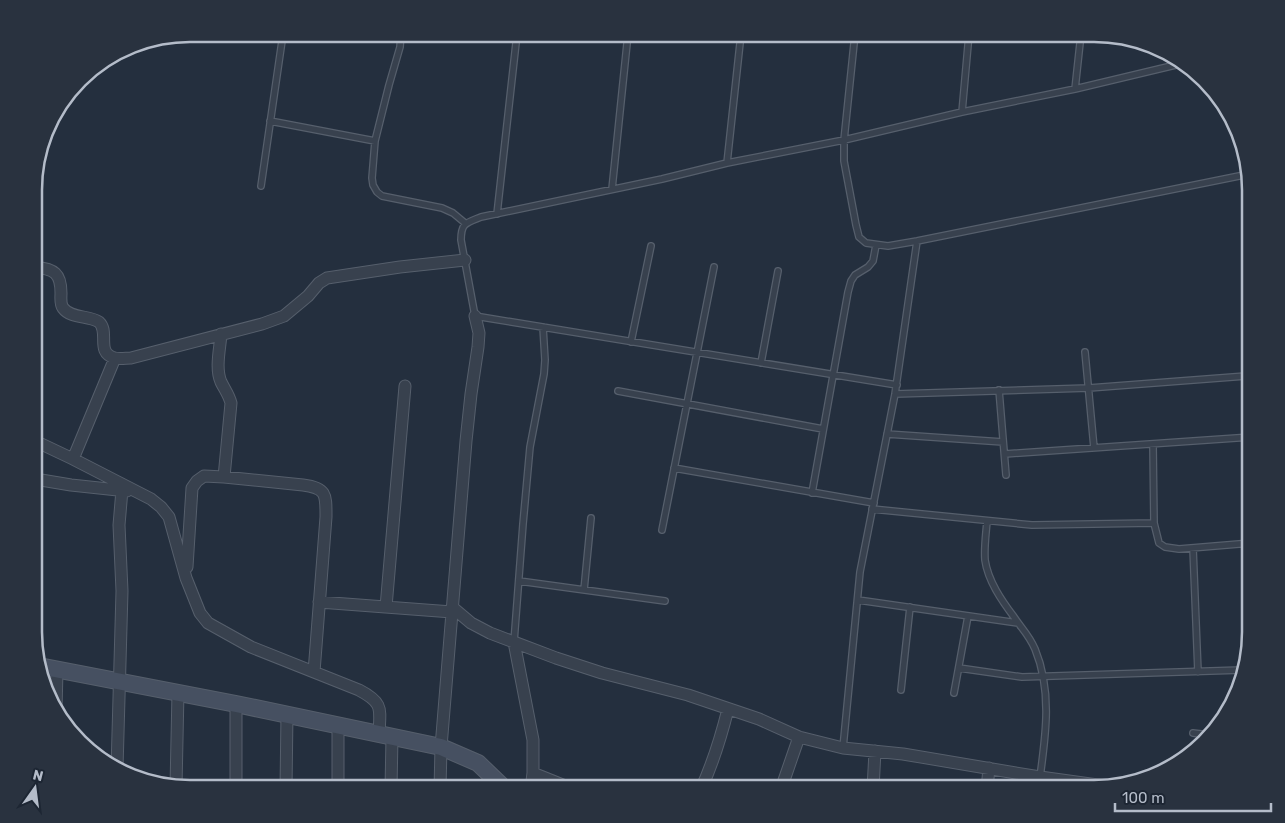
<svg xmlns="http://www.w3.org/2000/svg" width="1285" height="823" viewBox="0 0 1285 823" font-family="Rubik,sans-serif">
<rect width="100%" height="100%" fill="#242f3e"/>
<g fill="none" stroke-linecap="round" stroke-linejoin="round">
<g stroke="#565f6c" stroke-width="8">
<path id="lane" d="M401,34L400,47L389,85L375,141L372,178L373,185L377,192L382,196L442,208L453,213L465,223
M855,34L844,140V161L856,225L859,237L866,243L888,246L917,241L1249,174
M1075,89L1081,34
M962,112L969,34
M270,121L375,141
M727,163L741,34
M261,186L283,34
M612,189L628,34
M497,214L517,34
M631,342L651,246
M1085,352L1094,448
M761,363L778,271
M897,385L475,316L461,240C461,223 466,223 481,217L662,179L727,163L844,140L962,112L1075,89L1184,63
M999,390L1006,475
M618,391L823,429
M895,394L1089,388L1246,376
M887,434L1003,442
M1153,444L1154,523L1159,543L1165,547L1179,549L1251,543
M1005,454L1251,437
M674,468L874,503
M812,493L848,292L851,281L855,275L868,267L873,261L876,245
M872,509L1032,525L1154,523
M987,521C986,534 984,547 985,560C988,581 1002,601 1014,617C1022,629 1029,635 1035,649C1052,690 1046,734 1040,777
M662,530L714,267
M1247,543L1251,606
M1193,548L1198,672
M519,581L665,601
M584,590L591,518
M858,600L1018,623
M514,642L523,524L530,447L544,374L545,360L543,327
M959,668L1022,677L1242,670
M901,690L910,607
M954,693L968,616
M1193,733L1209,735
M843,748L860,572L895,394L917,241"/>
</g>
<g stroke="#565f6c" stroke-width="13">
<path id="street" d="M35,267C54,269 61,273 61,293C61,298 60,304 63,308C71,319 89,315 99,322C110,332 95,353 115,358C120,359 126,358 131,358L262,324L284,316L308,296L319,283L327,278L400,267L465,260
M221,334C220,349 215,368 221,382C225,390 229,395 231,403L224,477
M35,441L73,459L151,499L161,507L169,517L186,578L200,613L208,623L251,647L359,690C384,703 380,709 379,734
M73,459L115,358
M35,479L71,485L127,491
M187,567L192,488L197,481L204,476L224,477L303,485C327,488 326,495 326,517L314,672
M319,602L452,612
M386,607L405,386
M452,607L471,623L490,633L556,658L602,673L688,695L759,719L799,737L843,748L903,754L1040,777L1112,787
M514,642L533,740V773L531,789
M56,712L57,669
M117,769L122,591L119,525L122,490
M533,773L573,789
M176,787L178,692
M236,789V704
M286,789L287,714
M338,789V726
M391,789L392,737
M440,789L441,747L466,441L471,394L478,347L479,333L475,316
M701,789C713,763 721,737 728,709
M781,789L799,737
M873,789L875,751
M987,789L989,768"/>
</g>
<g stroke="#565f6c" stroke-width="18">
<path id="secondary" d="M39,666L236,704L441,747L478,763L505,789"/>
</g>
<use href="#lane" stroke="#38414e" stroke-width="5.5"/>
<use href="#street" stroke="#38414e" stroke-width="11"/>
<use href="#secondary" stroke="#465061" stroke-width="16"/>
</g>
<path d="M0 0H1285V823H0ZM190 42H1094A148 148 0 0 1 1242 190V632A148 148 0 0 1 1094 780H190A148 148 0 0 1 42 632V190A148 148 0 0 1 190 42Z" fill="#29323f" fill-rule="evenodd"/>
<path fill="none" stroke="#b4bcc9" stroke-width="2.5" d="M190 42H1094A148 148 0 0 1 1242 190V632A148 148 0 0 1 1094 780H190A148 148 0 0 1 42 632V190A148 148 0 0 1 190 42Z"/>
<g transform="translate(35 788) rotate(14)" stroke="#1d2633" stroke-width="4" paint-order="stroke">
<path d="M0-4L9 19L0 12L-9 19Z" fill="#b4bcc9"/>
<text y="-8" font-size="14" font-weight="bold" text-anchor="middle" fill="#b4bcc9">N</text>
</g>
<path d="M1115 803v8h156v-8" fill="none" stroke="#b4bcc9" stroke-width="2.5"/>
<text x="1122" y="803" font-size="15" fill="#b4bcc9" stroke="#1d2633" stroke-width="4" paint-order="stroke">100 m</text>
</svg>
